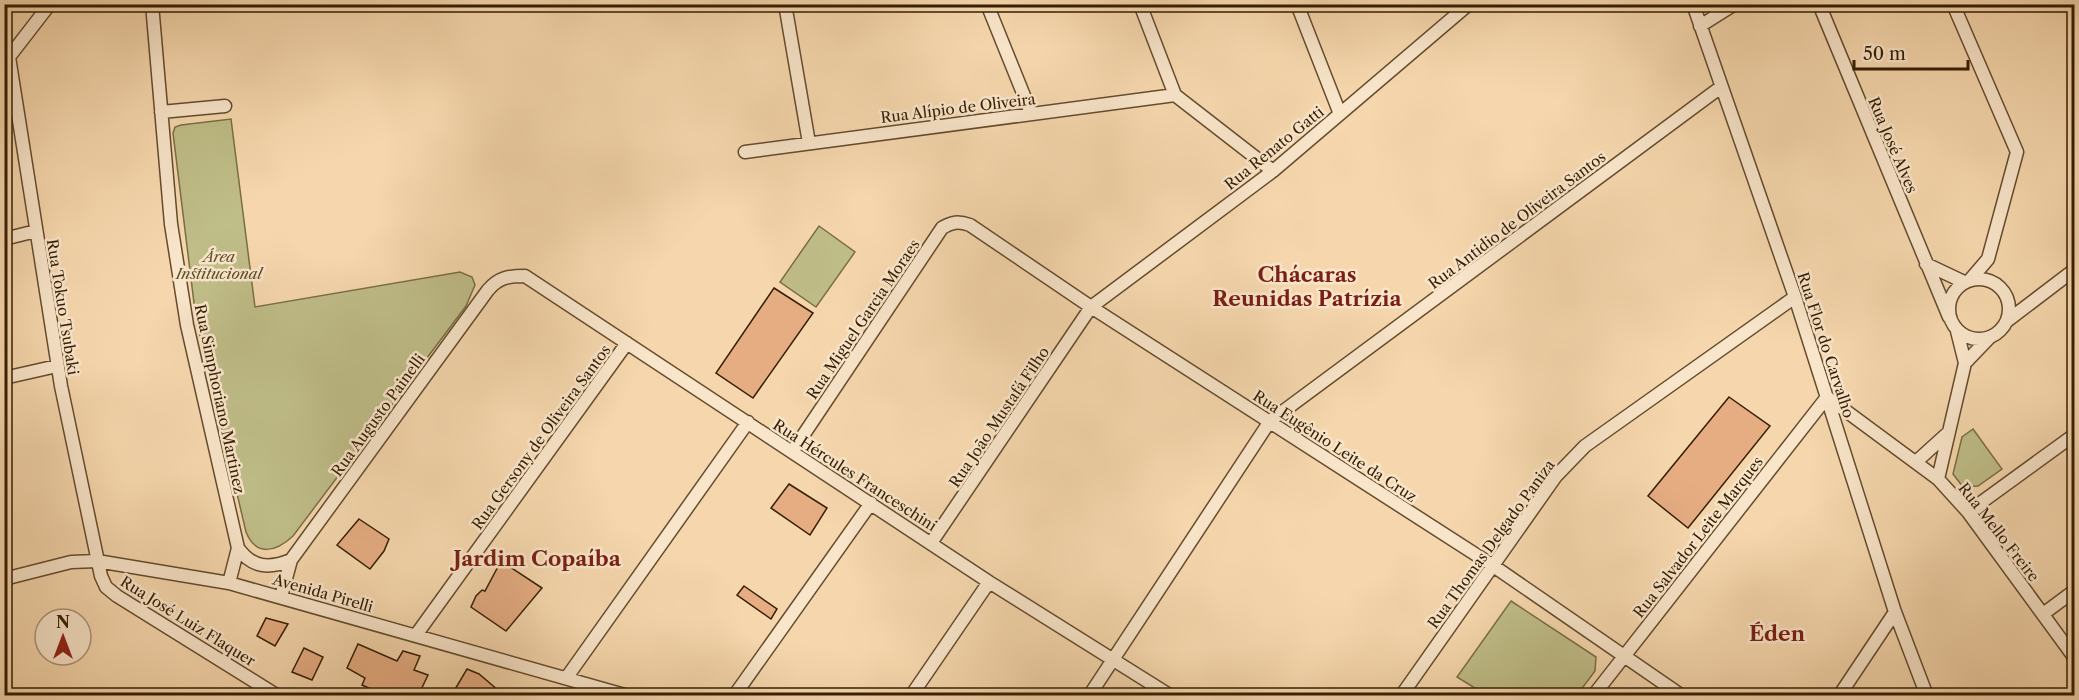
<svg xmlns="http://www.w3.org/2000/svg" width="2079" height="700" viewBox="0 0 2079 700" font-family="'Libre Caslon Text',serif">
<rect width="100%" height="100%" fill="#f6d7ad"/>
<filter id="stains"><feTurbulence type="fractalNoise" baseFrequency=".00333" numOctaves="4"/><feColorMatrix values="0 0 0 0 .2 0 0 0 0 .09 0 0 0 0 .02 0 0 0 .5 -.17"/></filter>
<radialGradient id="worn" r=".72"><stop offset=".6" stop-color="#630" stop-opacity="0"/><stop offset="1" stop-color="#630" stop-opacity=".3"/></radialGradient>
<path fill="#bfbd88" stroke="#7a6e46" stroke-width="1.5" d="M231,119L255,307L460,272L472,277L475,285L466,306L293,536C276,552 256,557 246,532L196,319L173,133L175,127L181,125Z
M819,226L855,252L816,307L780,282Z
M1973,429L2002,469L1978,486L1963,487L1953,474L1962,437Z
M1511,601L1596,657L1595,671L1577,695H1486L1457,677Z"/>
<path fill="#e6ad83" stroke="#341e03" stroke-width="1.5" d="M774,288L813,313L753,398L716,373Z
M1729,397L1770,426L1688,528L1648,496Z
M789,484L827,508L810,535L771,508Z
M359,519L389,539L384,551L370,569L337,545Z
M501,561L542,588L506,631L471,607L476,596L482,590L485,591Z
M744,586L777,609L771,619L737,595Z
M266,618L288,624L275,646L257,636Z
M358,644L397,661L403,651L420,656L414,670L428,675L418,696H386L362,685L365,678L347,668Z
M304,648L323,657L312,680L292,672Z
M467,669L479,674L505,696H451Z"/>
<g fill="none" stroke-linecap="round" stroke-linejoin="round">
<g stroke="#644c2e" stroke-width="15">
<path id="minor" d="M50,4L9,57L61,386L101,576L106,587L117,596L278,696
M152,4L171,224L187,325L238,548C252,568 269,569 291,560
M785,4L809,143
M987,4L1031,113
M1140,4L1175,95
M1297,4L1340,114
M1693,4L1795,297L1895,612L1927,696
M1819,4L1949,317
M1953,4L2017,152L1988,259L1970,280
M1700,26L1735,4
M1175,95L1273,171
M161,112L225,106
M745,152L1175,95
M4,239L36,231
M1926,264L1964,282
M1949 309a30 30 0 1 1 60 0a30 30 0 1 1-60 0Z
M2007,321L2074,270
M1965,363L1989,338
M4,378L57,366
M792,452L942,228C952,222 958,221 970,225L1091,307L1492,565L1682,696
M1917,461L1949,432
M1938,479L1965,363L1957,331
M1968,512L2074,435
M931,543L1091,307L1273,171L1469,4
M4,579L71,562L97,561L229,583L628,696
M229,583L238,548
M281,597L291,560L488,290C499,277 509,276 525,276L989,582L1171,696
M2043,614L2074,591
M416,635L627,343
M567,677L748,422
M734,696L871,503
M911,696L989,582
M1089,696L1270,421L1721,87
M1401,696L1556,476L1585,446L1795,297
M1593,696L1827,397L1938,479L1968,512L2074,657
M1839,696L1895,612"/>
</g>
<use href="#minor" stroke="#f9e5ca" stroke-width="12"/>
</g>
<g text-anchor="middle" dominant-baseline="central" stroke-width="5" stroke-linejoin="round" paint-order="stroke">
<g font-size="15" fill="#341e03" stroke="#f9e5ca">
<text transform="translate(958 108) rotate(-7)">Rua Alípio de Oliveira</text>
<text transform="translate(1893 145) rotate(67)">Rua José Alves</text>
<text transform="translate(1274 148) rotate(-39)">Rua Renato Gatti</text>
<text transform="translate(1517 220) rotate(-37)">Rua Antidio de Oliveira Santos</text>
<text transform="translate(63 307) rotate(81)">Rua Tokuo Tsubaki</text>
<text transform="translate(863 319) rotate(-56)">Rua Miguel Garcia Moraes</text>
<text transform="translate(1826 345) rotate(72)">Rua Flor do Carvalho</text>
<text transform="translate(220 399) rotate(78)">Rua Simphoriano Martinez</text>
<text transform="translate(378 415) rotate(-54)">Rua Augusto Painelli</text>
<text transform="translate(999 417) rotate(-56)">Rua João Mustafá Filho</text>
<text transform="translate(541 437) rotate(-54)">Rua Gersony de Oliveira Santos</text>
<text transform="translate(1335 446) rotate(33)">Rua Eugênio Leite da Cruz</text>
<text transform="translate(855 475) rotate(33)">Rua Hércules Franceschini</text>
<text transform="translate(1999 532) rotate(52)">Rua Mello Freire</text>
<text transform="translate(1698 537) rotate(-52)">Rua Salvador Leite Marques</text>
<text transform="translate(1491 544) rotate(-54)">Rua Thomas Delgado Paniza</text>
<text transform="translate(323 593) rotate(16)">Avenida Pirelli</text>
<text transform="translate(188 621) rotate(32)">Rua José Luiz Flaquer</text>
</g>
<g font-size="15" font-style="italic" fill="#5e4e2b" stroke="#f9e5ca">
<text x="219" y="256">Área<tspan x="219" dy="17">Institucional</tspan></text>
</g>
<g font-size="21" font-weight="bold" fill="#7a1f14" stroke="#f9e5ca">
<text x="1307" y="274">Chácaras<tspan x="1307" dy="24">Reunidas Patrízia</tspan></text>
<text x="537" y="558">Jardim Copaíba</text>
<text x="1777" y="633">Éden</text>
</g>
</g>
<rect width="2079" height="700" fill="none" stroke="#f6d7ad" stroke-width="24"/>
<rect x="6" y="6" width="2067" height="688" fill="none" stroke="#341e03" stroke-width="3"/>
<rect x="12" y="12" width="2055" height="676" fill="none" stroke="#341e03" stroke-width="1.5"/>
<g transform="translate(63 637)"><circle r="28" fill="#f9e5ca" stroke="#aa957a" stroke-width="1.5"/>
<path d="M0-4.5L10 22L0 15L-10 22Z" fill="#8f2418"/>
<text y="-9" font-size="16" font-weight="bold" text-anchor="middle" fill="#341e03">N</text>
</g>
<path d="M1854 60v9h114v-9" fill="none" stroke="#341e03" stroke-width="3"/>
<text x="1863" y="60" font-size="18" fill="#341e03" stroke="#f9e5ca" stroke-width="4.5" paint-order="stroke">50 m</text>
<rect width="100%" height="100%" filter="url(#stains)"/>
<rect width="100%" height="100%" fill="url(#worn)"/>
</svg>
